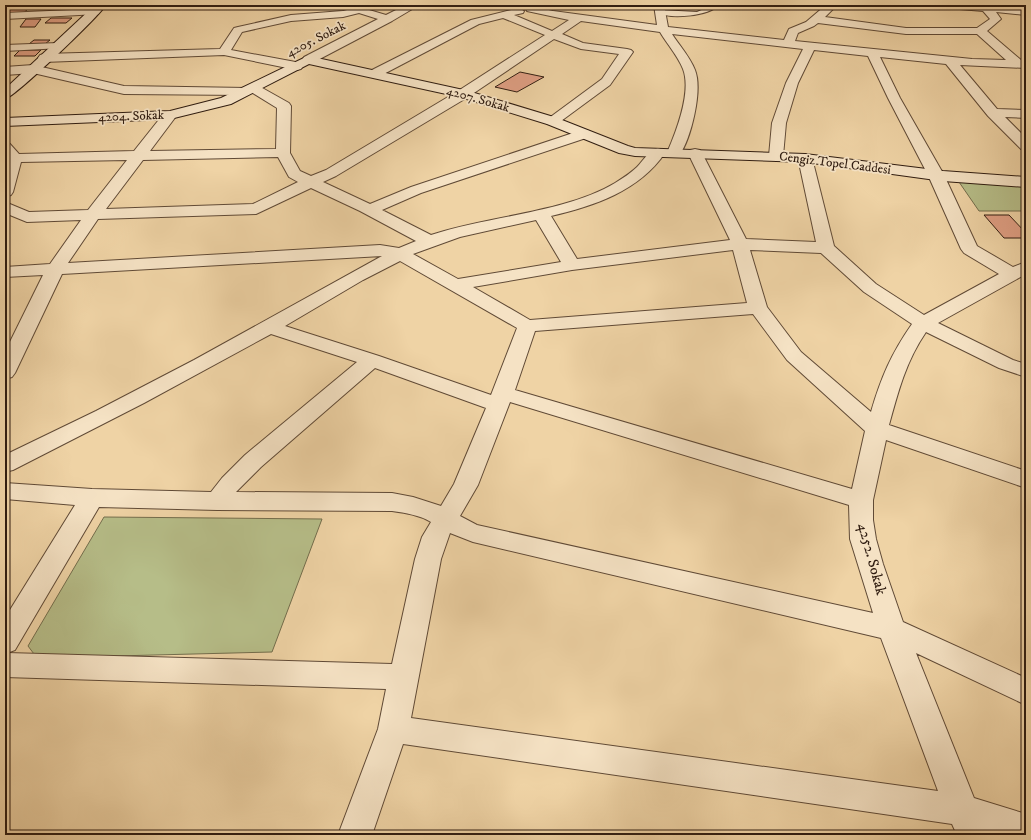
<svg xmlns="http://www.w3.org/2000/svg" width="1031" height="840" viewBox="0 0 1031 840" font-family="'IM FELL DW Pica',serif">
<rect width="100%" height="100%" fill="#efd3a5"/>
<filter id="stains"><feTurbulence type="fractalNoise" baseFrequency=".005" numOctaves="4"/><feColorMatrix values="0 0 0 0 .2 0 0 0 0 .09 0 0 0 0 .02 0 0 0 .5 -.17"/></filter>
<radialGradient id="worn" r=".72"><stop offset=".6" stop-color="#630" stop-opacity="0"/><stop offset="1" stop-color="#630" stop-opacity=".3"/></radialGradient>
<path fill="#b6bd88" stroke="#736d4c" d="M959,182L1026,187V211H979Z
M104,517L322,519L272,652L37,658L28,646Z"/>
<path fill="#e1a085" stroke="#301d11" d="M14,5H31L24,13H6Z
M66,5H85L80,9H62Z
M51,18H72L66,23H45Z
M26,19H41L35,27H20Z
M34,40H50L45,44H29Z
M20,50H41L35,56H14Z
M520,72L544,77L517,92L495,87Z
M984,215H1009L1026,233V238H1004Z"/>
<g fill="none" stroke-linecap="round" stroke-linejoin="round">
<g stroke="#604a36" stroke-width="2">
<path id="lane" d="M713,5H719C708,16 670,20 657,12L660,10L697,12Z"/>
</g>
<g stroke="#604a36" stroke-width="2">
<path id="street" d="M406,5H419L392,21L312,63H304L302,60L304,57L378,19L359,13L343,17L291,21L242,32L231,50L301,63L303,66L301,69L297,70L224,55L44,62L40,61L38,58L40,55L44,54L220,49L234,28L238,27L291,15L343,11L359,7L386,15Z
M654,5H664L668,27L784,40L789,29L806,22L826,5H837L825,17L906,28H977L990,19L983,11L948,8L943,5H983L1026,9V15L996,12L1001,19L987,31L1021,60H1026V68L960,65L997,109L1026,110V118L1005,117L1026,138V150L1021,149L988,116L946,64L880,57L900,98L944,175L977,246L1013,267L1026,262V274L938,323L1013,360L1026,364V377L999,368L926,332C906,361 898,392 889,425L1026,471V488L886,440L873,500V520L876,539L883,564L903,622L1026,678V705L916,653L974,798L1026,814V835H957L952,824L403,744L372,835H338L378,729L386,689L5,677V618L75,505L5,499V483L92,489L211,492L222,478L245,455L357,362L271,334L144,403L13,470L5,472V455L96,411L194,360L382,256L62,274L15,373L12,377L5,379V352L43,275L5,277V267L50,264L81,220L27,222L5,213V202L29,212L88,210L127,160L21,162L13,192L11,195L5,197V167L8,159L5,156V143L10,144L19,154L134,151L165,112H175L177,115L150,151L276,149L277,108L251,92L245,95L124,94L33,73L5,75V67L33,65L124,86L247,88L249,85H257L289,103L291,106L290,153L300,171L311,176L326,170L458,91L545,35L503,18L479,24L378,77H370L368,74L370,71L471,20L519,8L524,11L523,13L514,15L552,31L569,20L527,11L526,9L527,7L531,6L553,11L657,25ZM581,21L660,32C667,44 678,56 683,69C692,92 676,132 667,153L669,156L674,157L679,156C691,139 703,90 695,70C690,57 679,45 672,34L803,49L786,83L772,123L769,156L771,159L776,160L781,159L783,156L786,123L798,83L814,50L868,56L888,98L928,175L961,249L964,253L999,274L924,315L876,284L834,246L812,158L810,155L805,154L800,155L798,158L816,242L746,239L702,153L700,150L695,149L690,150L688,153L730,240L577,259L551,216C594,206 639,191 665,153L663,150C660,149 657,148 654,150C648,152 642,162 637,167C631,173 623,178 615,183C565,213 487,216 431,235L382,210L421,193L589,137L591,134L589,131L584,130L579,131L411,187L370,204L323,182L336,176L468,97L554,39L581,49L619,54L602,79L545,121L547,124H557L610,85L633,52L631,50L627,49L583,43L562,34ZM818,23L906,34H977L1006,60L972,59L795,41L798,33L814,26ZM278,157L289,177L298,182L253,204L106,209L143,160ZM311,188L360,211L416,241L399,248L380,245L68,263L98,219L256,214ZM536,220L561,262L458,279L413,254L460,237ZM733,250L747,303L530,320L473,287L572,270ZM750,250L821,253L864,292L912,324C891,354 881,378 871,412L801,352L767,307ZM400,261L517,328L491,395L379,356L285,326L363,280ZM753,314L787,360L865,431L852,489L515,390L535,331ZM375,368L486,408L454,484L441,506L413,497L392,493L236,492L261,467ZM510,402L849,505L850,539L873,613L477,525L460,516L478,485ZM99,507L217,510L392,511C406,513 419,515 431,522L422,537L415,559L392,664L7,653L15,650ZM450,533L473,542L881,638L938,791L411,718L441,559Z
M94,9L99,12L98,14L5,19V13Z
M58,43L62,44L64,46L62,48L5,51V45Z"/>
</g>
<g stroke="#301d11" stroke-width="2">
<path id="secondary" d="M95,5H106C97,18 16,96 5,99V89Z
M308,56L468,91L557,118L628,146L635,148L805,154L943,171L1026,177V187L943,181L805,162L635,156L619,153L547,124L460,97L309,64L231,104L170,119L5,126V118L170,111L221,98Z"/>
</g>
<use href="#lane" fill="#f5e2c4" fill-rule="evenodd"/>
<use href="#street" fill="#f5e2c4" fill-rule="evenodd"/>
<use href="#secondary" fill="#f5e2c4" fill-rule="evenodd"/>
</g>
<g text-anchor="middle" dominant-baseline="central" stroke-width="3.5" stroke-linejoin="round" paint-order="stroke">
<g font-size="13" fill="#301d11" stroke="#f5e2c4">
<text transform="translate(316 39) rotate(-27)">4205. Sokak</text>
<text transform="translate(478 99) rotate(16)">4207. Sokak</text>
<text transform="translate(131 116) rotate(-2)">4204. Sokak</text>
<text transform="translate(835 163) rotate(7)">Cengiz Topel Caddesi</text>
</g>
<g font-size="15" fill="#301d11" stroke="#f5e2c4">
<text transform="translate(872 559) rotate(75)">4252. Sokak</text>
</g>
</g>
<rect width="1031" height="840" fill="none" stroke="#efd3a5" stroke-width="20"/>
<rect x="6" y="6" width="1019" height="828" fill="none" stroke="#301d11" stroke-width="2"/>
<rect x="10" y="10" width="1011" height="820" fill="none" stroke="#301d11"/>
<rect width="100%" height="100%" filter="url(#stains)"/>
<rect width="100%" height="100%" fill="url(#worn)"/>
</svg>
